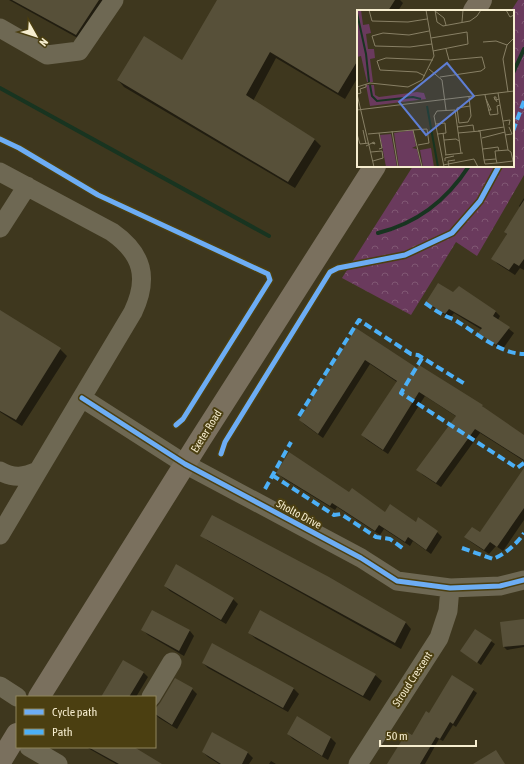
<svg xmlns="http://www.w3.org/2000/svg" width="524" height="764" viewBox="0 0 524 764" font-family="'Asap Condensed',sans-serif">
<defs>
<pattern id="park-crowns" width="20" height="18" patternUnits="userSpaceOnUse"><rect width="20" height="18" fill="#6a3a5d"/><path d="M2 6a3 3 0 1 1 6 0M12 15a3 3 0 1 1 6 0" fill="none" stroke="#805773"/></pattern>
</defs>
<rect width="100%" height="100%" fill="#3e371e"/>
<path fill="url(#park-crowns)" d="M518,0H524V175L477,256L456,242L411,315L342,278L413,166H513V11H511Z"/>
<path fill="#0007" d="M9,0H109L83,41Z
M218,0H400L403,3L398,11H358V77L345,99L276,58L253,101L314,139L321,146L295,188L124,87L118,80L183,61Z
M524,198V270L520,268L515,275L498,264L493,259L507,235L505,232L521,208L519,206Z
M427,302L496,312L500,316L498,320L514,333L502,350L485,338L480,333L482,330L454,313L450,318L432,307Z
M0,311L60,349L67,356L22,426L0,412Z
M356,330L418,370L419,367L482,406L487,411L524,436V461L480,433L441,487L423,475L418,470L457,417L425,396L388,454L367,440L362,435L397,382L370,364L323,438L305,425L300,420Z
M524,470V520L503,551L496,546L489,554L471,542L466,537L480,533Z
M278,473L350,493L386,513L437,532L442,537L431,554L413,541L410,546L384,529L380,535L337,507L335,510L283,478Z
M202,536L329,579L406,623L411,629L401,649L208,541Z
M165,586L233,599L238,604L226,624L170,591Z
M152,612L190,631L194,636L184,656L148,635L143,630Z
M524,620V647L507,650L504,647L501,623Z
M475,630L495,644L481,665L461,651Z
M249,633L375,675L382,681L370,701L256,639Z
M213,645L294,689L299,694L288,712L208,668L203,663Z
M143,672L148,677L136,697H107Z
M192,689L197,694L177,729L159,718L155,714V711Z
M473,690L477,693L456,727L453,725L443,741L439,739L425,764H389L412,736L429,714Z
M297,718L331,738L336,743L328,760L293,739L288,734Z
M213,733L248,753L253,758L249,764H219L208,757L203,752Z
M86,747H132L160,764H116Z
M271,761L276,764H269Z"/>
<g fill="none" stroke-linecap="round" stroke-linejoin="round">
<path stroke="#183420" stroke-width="4" d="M513,73L524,49
M0,88L269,236
M378,233C418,223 447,200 469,166"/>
</g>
<path fill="#575039" d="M12,0H99L76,35Z
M217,0H395L388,11H358V60L338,93L270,52L246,95L315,139L288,182L117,80L144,36L182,60Z
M524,200V259L519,266L514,263L509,270L491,259L507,234L504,232Z
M438,283L453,292L459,286L496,311L493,316L510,327L496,345L478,333L482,328L449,309L445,314L426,302Z
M0,310L61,348L16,420L0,411Z
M356,328L417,368L419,365L483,405L482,406L524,435V460L475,429L436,483L416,470L456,416L419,392L383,450L361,435L397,381L365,360L318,434L299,420Z
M289,452L349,492L352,488L385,512L390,504L416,522L418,517L438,531L426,550L408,537L405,542L379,525L375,531L332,503L330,506L276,473Z
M524,468V508L497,547L490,542L484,550L464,537L472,527L480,532Z
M212,515L329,577L406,622L395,643L200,536Z
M176,564L234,598L221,620L164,586Z
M152,610L190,630L179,651L141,630Z
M260,610L376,674L363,696L248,633Z
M524,619V645L503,647L500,622Z
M475,629L492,640L477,663L460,651Z
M212,643L294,688L283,708L202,663Z
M123,660L144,672L129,697H101Z
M452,675L474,689L453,724L450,722L440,739L436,737L420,764H387L407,732L412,735L426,711L429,713Z
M175,678L193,688L172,725L155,714V709L160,703Z
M297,716L331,737L322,756L287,734Z
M212,732L248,752L242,764H221L202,752Z
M88,747H134L162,764H119Z
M496,750L505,764H473Z"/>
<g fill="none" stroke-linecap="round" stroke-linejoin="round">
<path stroke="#6e6853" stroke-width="19" d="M0,28L47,55L79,51L114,0
M0,172L112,232C143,254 149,278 133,312L38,471C24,477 14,479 0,471
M0,228L27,186
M82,398L185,464L361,558L397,581L450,588L500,586L524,580
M0,535L38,471
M0,686L17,697
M151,697L172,662
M29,747L58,764
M358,764L439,638L448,611L450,588"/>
<path stroke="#7a705e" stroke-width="22" d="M474,11L481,0
M39,697L200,440L375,166
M0,762L17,734"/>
<path stroke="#4cb0f7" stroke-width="4" stroke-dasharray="8 4" stroke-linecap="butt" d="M513,131L524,101
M425,303C431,307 437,312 444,315C447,317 451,318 455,320C475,332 500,354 524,354
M422,358L401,393L517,468L524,463
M299,416L359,320L411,354L418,355L465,384
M272,475L334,515L341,514L376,537L390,539L405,550
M265,489L291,442
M462,548L493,559C505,554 517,544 524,533"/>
<g stroke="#4b3f11" stroke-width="8">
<path id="cycleway" d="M0,139L19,148L98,195L268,274L270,280L183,419L176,425
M82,398L185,464L361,558L397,581L450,588L500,586L524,580
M221,454L225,442L330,272L338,268L405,255L452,233L480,201L499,166"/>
</g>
<use href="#cycleway" stroke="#6dadf4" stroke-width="5"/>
</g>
<g text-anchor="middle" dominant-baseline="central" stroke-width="4" stroke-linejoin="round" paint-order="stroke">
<g font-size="11" fill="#f6edcf" stroke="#4b3f11">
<text transform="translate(206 431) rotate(-58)">Exeter Road</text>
<text transform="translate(299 514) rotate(28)">Sholto Drive</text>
<text transform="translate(412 679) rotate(-57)">Stroud Crescent</text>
</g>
</g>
<g transform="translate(357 10)">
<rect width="157" height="157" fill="#3e371e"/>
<path d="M56,120L59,136L55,138L60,139L64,157H42L37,123ZM34,124L40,157H29L23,125ZM74,138L77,157H66L63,140Z" fill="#6a3a5d"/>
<path d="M0,0H4L6,15L12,14L14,23L9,24L11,39H17L18,48L13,49L16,72H10L4,46L0,47ZM9,75H17L18,85L22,87L60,82L67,83L69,89L13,96Z" fill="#6a3a5d"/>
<path fill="none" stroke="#183420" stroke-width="2" d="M0,3L9,44L12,72M13,75L15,86L20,91L56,87L64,89M70,96L81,157"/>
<path fill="none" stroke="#888065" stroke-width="1" d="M12,0L15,11L51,12L70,9M78,0L80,12L86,16L113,11L120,6L124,0M149,0L153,7L157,5M78,1L87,8L89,15M105,12L106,0M72,21L52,25L26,23L15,26L18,36L53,37L75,34M74,28L110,22L111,34L76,41M126,32L139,31L150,35M72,59L85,70L89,100M68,66L60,62L23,60L20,51L29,48L76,50M83,67L124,61L128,58L125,47L92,50L89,39M0,77L13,73L51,77L65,70L77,46L69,0M151,82L146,49L150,35L157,28M0,84L17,157M0,84L4,83L3,79L9,77V74M128,85L133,105L141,104L140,96L143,95M129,89L134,100H131M140,92L139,90V87H137L138,90H139L142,89M100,98L102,113L111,112L114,106L112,87M100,98L113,96M0,100L157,81M146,111L153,110L152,115M79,114L88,113L89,123L81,124M100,117L116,115L117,121M6,120L9,134M56,120L70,119L72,133L61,135M35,121L41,157M121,121L147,117M22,123L25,138L22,139M86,123L89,145M101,123L123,121L127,150L139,149L138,141L151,140L141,83M0,124L3,134L12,133M11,124L56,120L65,157M148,125L155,124L152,117M125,128L148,122M87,130L99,129L102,131M9,136L17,132L18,134L15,133M126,139L141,137L142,141M14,142L25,141L26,148L16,151M88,145L106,143M139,149L140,153L156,151L154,142L151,140M127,150L128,154L140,153M88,151V148L97,146M86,155L117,149L121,157M87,157L77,106L80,101L98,100L104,143M92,157L91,151L98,150"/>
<path fill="#5e7ed5" fill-opacity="0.15" stroke="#5e7ed5" stroke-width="2" d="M90,53L117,86L69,125L42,92Z"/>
<rect width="157" height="157" fill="none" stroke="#f6edcf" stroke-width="2"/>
</g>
<rect x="16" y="696" width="140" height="52" fill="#4b3f11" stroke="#8f855d"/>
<rect x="24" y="709" width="20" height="6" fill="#6dadf4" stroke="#8f855d"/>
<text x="52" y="716" font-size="12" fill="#f6edcf">Cycle path</text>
<rect x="24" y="729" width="20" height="6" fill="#4cb0f7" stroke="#8f855d"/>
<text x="52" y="736" font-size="12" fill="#f6edcf">Path</text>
<g transform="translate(36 36) rotate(129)" stroke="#4b3f11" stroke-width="3" paint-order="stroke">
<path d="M0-3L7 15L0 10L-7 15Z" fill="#f6edcf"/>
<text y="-6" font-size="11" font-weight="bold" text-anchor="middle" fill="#f6edcf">N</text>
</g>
<path d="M380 740v6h96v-6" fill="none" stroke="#f6edcf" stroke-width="2"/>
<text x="386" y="740" font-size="12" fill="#f6edcf" stroke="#4b3f11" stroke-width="3" paint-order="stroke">50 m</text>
</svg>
